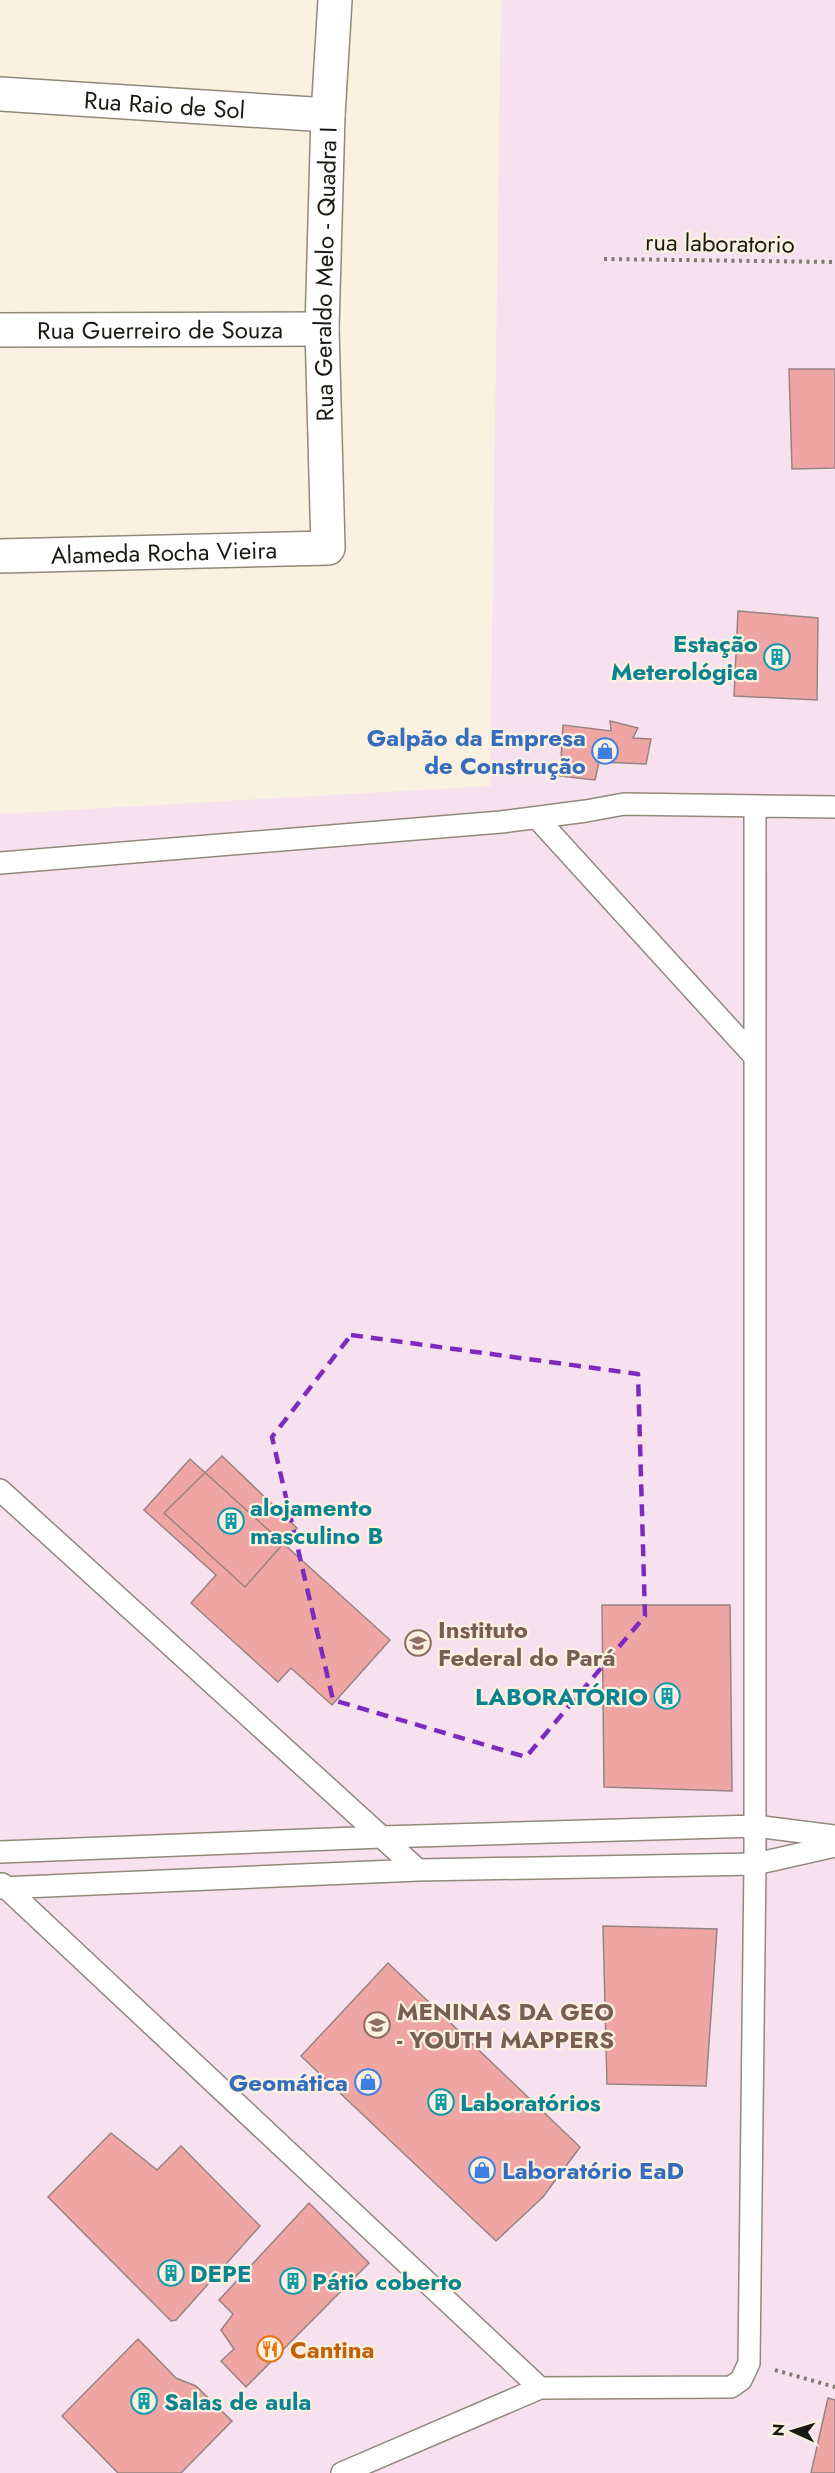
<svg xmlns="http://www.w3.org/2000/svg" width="835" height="2473" viewBox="0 0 835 2473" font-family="Jost,sans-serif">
<rect width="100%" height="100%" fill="#faf1e1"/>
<path fill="#f7e1ee" d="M501,0H835V2473H0V814L490,786Z"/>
<path fill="#efa5a4" stroke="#968483" stroke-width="1.5" d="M789,369H835V468L792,469Z
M738,611L818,618L817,700L734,696Z
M610,721L638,728L633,738L651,739L646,764L599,762L595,780L560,776L563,725L611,731Z
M222,1456L297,1528L245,1587L164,1513Z
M190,1459L390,1640L332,1705L291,1668L278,1682L191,1603L216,1575L144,1510Z
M602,1605H730L732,1791L604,1787Z
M603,1926L717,1929L706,2086L607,2084Z
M388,1963L580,2147L543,2197L496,2241L301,2056Z
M111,2133L157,2170L181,2146L260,2226L176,2320L171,2321L48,2197Z
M309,2203L369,2263L246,2387L221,2361L234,2349L221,2330L233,2314L219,2300Z
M138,2339L176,2378L196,2386L232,2421L181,2473H118L62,2416Z
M828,2398L835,2400V2473H811Z"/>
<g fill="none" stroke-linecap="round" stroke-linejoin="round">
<g stroke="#91897b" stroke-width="24">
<path id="service" d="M537,818L755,1057
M0,863L501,822L586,811L624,804L835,807
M0,1490L418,1870
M0,1852L382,1837L755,1826L835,1836
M2,1884L540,2388
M0,1888L418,1870L755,1864L835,1846
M342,2473L540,2388L731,2387L741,2380L749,2363L755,1864V807"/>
</g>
<g stroke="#91897b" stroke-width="36">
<g id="minor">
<path id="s1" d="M0,94L328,115"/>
<path id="s2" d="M0,330L322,329"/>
<path id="s3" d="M0,556L328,548L322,329L328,115L335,0"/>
</g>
</g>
<path stroke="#807b70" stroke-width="4" stroke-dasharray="3 4.5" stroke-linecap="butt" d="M604,259L835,262
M775,2370L835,2387"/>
<use href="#service" stroke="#fff" stroke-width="21"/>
<use href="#minor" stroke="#fff" stroke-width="33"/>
</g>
<path fill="none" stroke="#7b2cbf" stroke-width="4.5" stroke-dasharray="12 8" stroke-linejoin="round" d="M351,1335L638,1374L645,1616L526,1757L333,1700L272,1437Z"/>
<defs>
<g id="building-ring" transform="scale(1.35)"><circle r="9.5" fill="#faf1e1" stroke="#0f9aa8" stroke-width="1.5"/><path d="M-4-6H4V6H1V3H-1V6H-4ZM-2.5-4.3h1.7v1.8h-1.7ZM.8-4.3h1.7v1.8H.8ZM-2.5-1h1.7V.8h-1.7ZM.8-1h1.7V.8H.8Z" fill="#0f9aa8"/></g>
<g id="shop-ring" transform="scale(1.35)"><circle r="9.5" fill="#faf1e1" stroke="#3f7fe0" stroke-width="1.5"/><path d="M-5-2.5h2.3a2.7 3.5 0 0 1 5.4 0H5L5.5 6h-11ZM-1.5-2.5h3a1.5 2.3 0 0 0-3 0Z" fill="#3f7fe0"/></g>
<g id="university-ring" transform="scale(1.35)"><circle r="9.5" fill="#faf1e1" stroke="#8d6e63" stroke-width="1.5"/><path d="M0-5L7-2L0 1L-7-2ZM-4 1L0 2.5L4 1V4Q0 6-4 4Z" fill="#8d6e63"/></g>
<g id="restaurant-ring" transform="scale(1.35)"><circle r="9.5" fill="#faf1e1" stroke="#e8710a" stroke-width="1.5"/><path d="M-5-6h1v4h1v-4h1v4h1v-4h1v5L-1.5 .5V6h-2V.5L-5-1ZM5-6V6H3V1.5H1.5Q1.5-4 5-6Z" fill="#e8710a"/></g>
</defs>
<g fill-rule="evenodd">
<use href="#building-ring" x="777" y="657"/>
<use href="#shop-ring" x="605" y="751"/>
<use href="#building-ring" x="231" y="1521"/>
<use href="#university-ring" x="418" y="1643"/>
<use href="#building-ring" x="667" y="1696"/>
<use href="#university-ring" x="377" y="2025"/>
<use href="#shop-ring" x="368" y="2082"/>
<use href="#building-ring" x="441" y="2102"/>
<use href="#shop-ring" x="482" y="2170"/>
<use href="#building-ring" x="171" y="2273"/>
<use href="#building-ring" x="293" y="2281"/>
<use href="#restaurant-ring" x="270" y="2349"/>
<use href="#building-ring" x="144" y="2401"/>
</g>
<g text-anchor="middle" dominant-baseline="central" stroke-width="4.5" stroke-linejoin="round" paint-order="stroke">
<g font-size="24" fill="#1c1913" stroke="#faf1e1">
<text stroke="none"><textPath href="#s1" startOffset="165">Rua Raio de Sol</textPath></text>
<text transform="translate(720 243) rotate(1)">rua laboratorio</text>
<text stroke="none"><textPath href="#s3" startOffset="602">Rua Geraldo Melo - Quadra I</textPath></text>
<text stroke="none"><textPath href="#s2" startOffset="160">Rua Guerreiro de Souza</textPath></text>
<text stroke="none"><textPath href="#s3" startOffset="164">Alameda Rocha Vieira</textPath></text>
</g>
<g font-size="24" font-weight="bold" fill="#0d838f" stroke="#faf1e1" text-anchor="start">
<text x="758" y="643" text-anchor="end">Estação<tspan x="758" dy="28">Meterológica</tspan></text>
<text x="250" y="1507">alojamento<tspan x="250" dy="28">masculino B</tspan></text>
<text x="648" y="1696" text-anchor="end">LABORATÓRIO</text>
<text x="460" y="2102">Laboratórios</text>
<text x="190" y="2273">DEPE</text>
<text x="312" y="2281">Pátio coberto</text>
<text x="164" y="2401">Salas de aula</text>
</g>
<g font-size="24" font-weight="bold" fill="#366cbe" stroke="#faf1e1" text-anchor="end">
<text x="586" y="737">Galpão da Empresa<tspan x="586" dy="28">de Construção</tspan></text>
<text x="348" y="2082">Geomática</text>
<text x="502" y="2170" text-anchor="start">Laboratório EaD</text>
</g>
<g font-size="24" font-weight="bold" fill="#785e54" stroke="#faf1e1" text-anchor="start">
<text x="438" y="1629">Instituto<tspan x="438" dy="28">Federal do Pará</tspan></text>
<text x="397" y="2011">MENINAS DA GEO<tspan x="397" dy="28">- YOUTH MAPPERS</tspan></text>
</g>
<g font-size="24" font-weight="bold" fill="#c56008" stroke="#faf1e1" text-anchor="start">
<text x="290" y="2349">Cantina</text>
</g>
</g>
<g transform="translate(793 2431) rotate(274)" stroke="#faf1e1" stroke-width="4.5" paint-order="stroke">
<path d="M0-4.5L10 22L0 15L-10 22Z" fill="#1c1913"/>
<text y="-9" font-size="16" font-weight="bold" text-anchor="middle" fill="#1c1913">N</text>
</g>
</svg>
